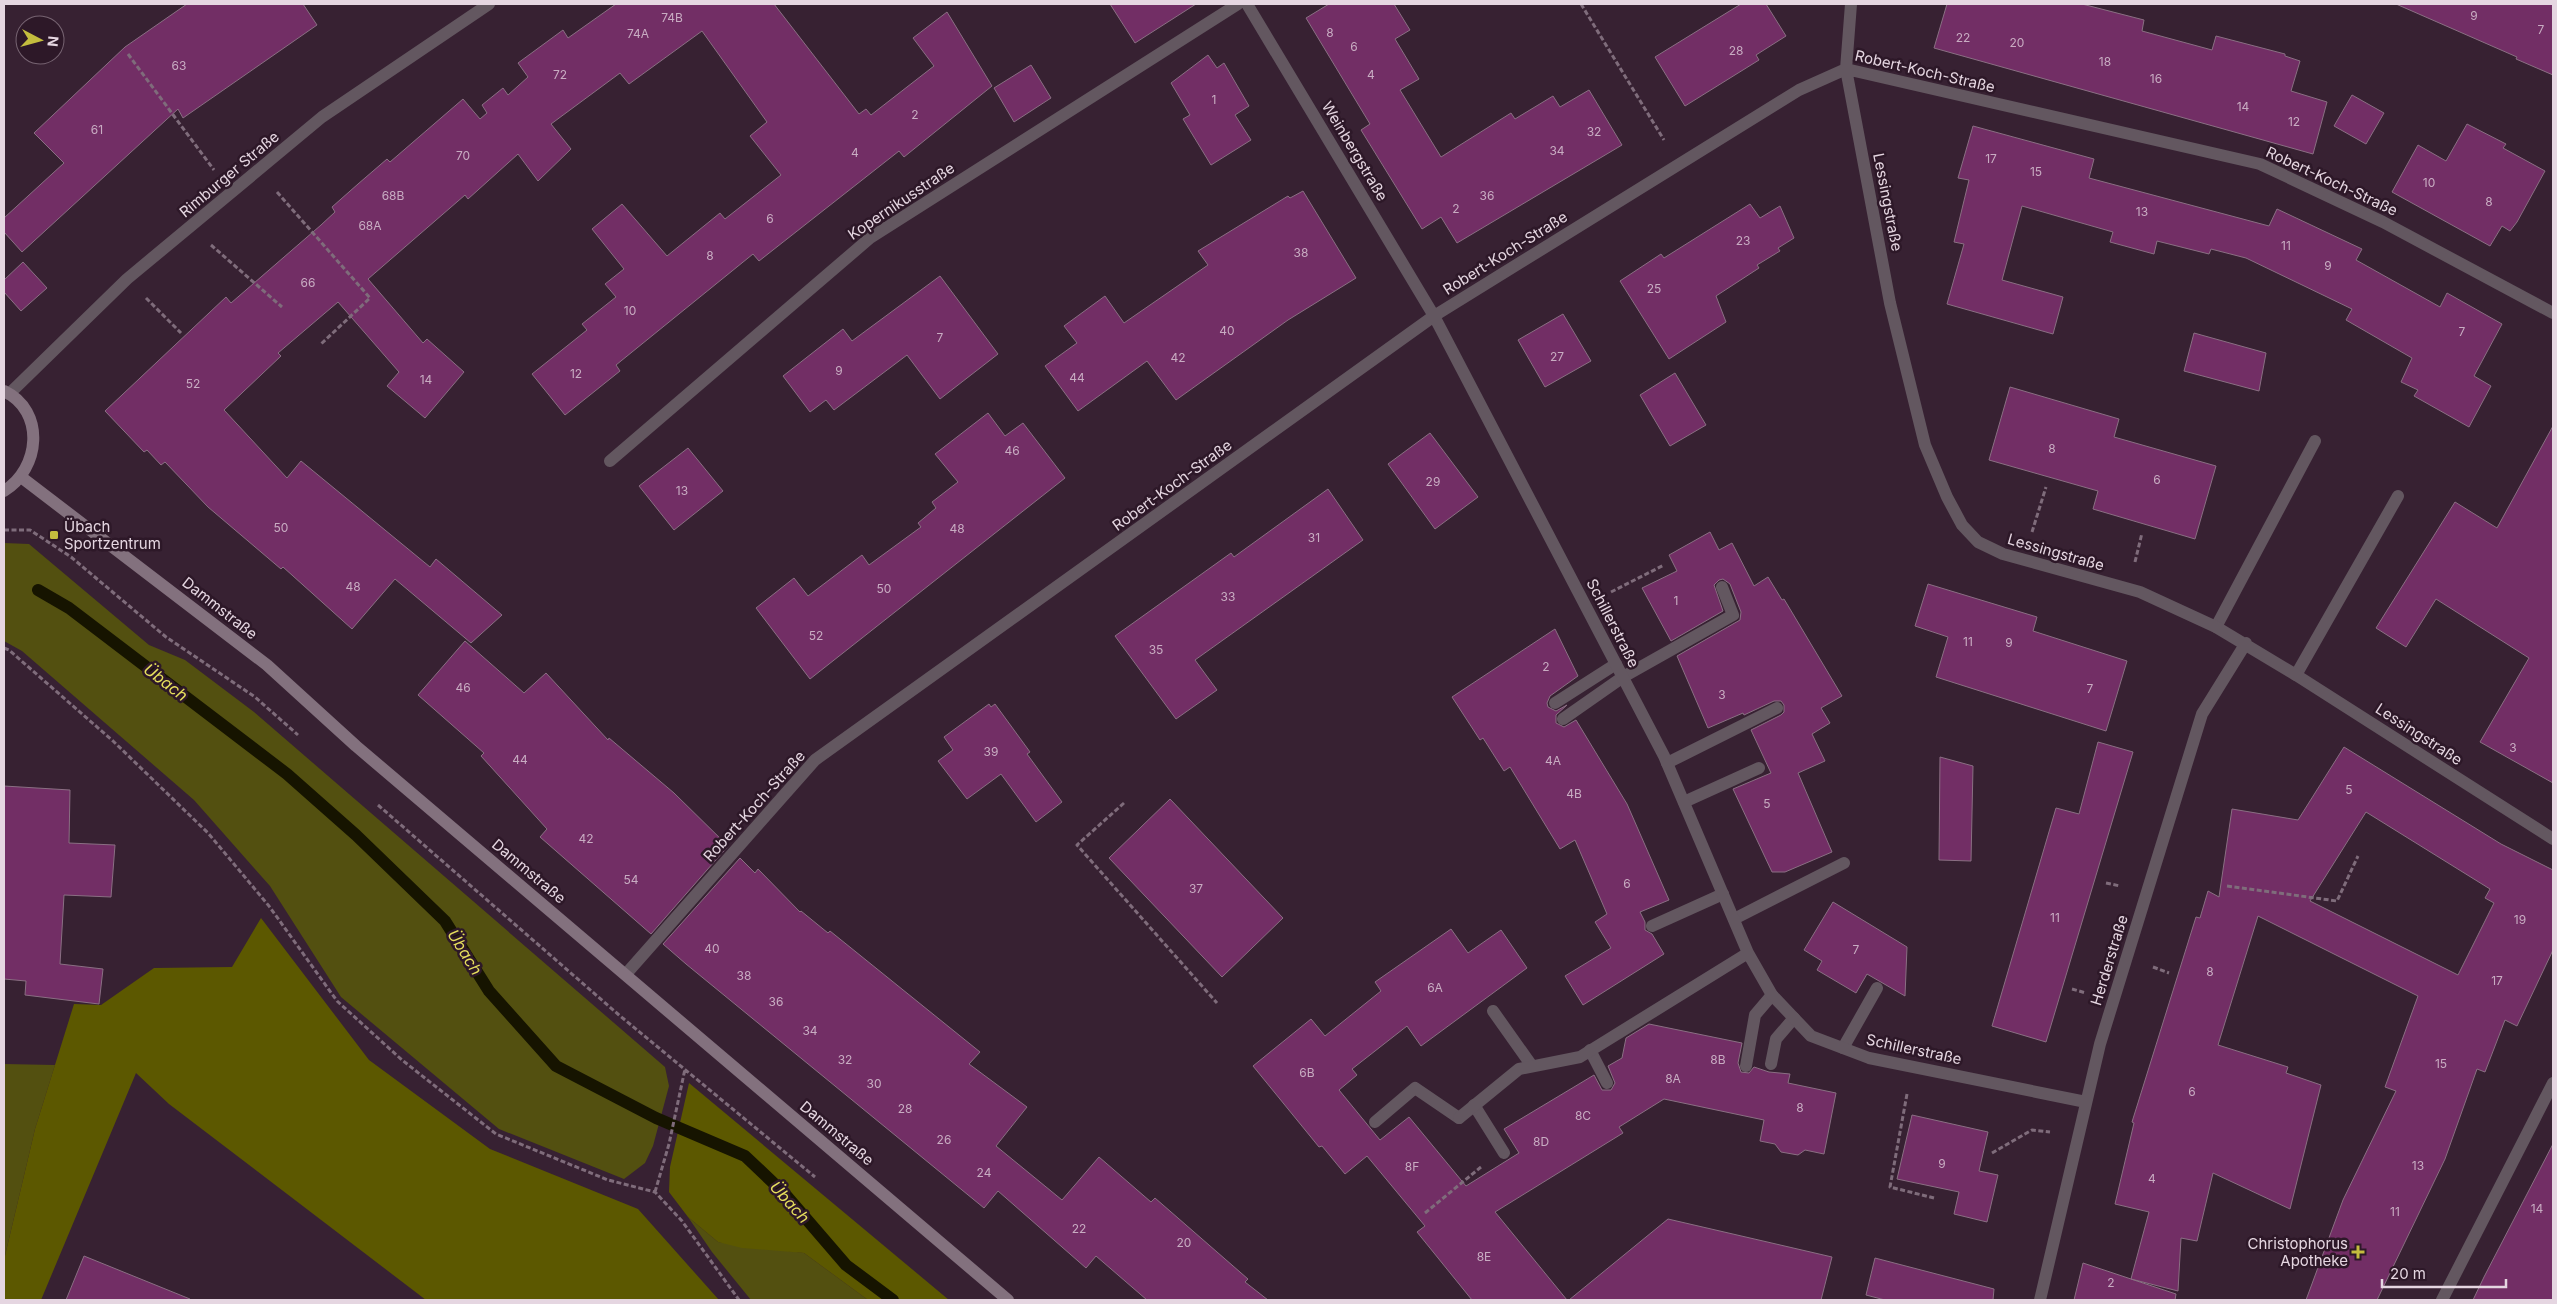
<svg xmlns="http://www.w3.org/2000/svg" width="2557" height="1304" viewBox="0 0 2557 1304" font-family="Inter,sans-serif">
<rect width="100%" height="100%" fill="#372132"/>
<path fill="#535010" d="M4,543L29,544L149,645L185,660L254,712L665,1067L669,1086L653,1146L645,1163L624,1179L499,1129L341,997L270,886L194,800L22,651L4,641Z
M4,1064L55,1065L35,1129L4,1260Z
M688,1217L718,1242L804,1253L868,1300H751L712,1252Z"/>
<path fill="#5c5800" d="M261,918L369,1060L490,1149L638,1209L719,1300H426L169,1104L136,1073L41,1300H4V1260L35,1129L74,1004L101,1005L154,968L232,967Z
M689,1083L949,1300H868L804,1253L742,1248L718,1242L688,1217L669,1192L670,1167Z"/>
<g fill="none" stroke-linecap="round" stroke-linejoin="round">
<path stroke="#161400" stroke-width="12" d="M38,590L69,608L287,774L356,835L445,921L489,991L556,1066L656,1118L745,1156L784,1193L846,1265L893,1300"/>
</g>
<path fill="#722e65" stroke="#8a6f83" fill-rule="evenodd" d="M187,4H303L317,25L183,118L178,109L22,252L4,232V218L64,163L34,133L125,47Z
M616,4H774L859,114L866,109L871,115L934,66L913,38L947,12L992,86L904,157L899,151L759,261L753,254L616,365L620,371L565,415L532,374L587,330L582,324L616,297L605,284L624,269L592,229L622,204L667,256L720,213L725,219L781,175L750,136L767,122L702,31L629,84L620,73L551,124L571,149L538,181L518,154L468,199L465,195L368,279L423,343L427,339L464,372L425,418L387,386L399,372L338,302L278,353L281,356L224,410L287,478L301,461L430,567L436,559L502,615L471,643L395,579L352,629L283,567L281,569L208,507L165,462L161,465L147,450L144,452L105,411L226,297L231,303L321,225L335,212L332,207L358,184L387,159L390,162L463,99L480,119L487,113L482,105L503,88L508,95L528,77L518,63L563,30L568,38Z
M1110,4H1196L1135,43Z
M1329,4H1394L1410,30L1395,39L1419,79L1400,90L1441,157L1511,113L1515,119L1553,96L1560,107L1589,90L1622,145L1457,243L1441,217L1422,229L1361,130L1370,124L1306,18Z
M1741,4H1766L1786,36L1756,55L1759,60L1685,106L1655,57Z
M1947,4H2082L2144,20L2142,31L2212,50L2216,36L2285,54V56L2300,61L2291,91L2327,102L2313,154L1934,48Z
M2396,4H2553V75L2516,59L2517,57Z
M1208,55L1217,68L1224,63L1249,106L1235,115L1251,140L1211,165L1183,119L1190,115L1171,83Z
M1031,65L1051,98L1014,122L994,88Z
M2352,95L2384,113L2366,144L2334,126Z
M2467,124L2506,144L2503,148L2545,171L2517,222L2510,231L2502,226L2490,246L2392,192L2418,145L2446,161Z
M1973,126L2094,159L2089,178L2269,226L2277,209L2362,249L2356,260L2440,307L2447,293L2502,324L2474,376L2491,386L2469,427L2414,396L2418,390L2401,382L2412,358L2346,320L2352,309L2246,258L2211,249L2209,254L2157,241L2154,254L2110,242L2113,232L2022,206L2002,280L2063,297L2053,334L1947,304L1964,244L1954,242L1969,180L1958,178Z
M1303,191L1356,278L1288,320L1176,400L1147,361L1078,411L1045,366L1077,343L1064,326L1105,296L1124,323L1208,265L1198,251L1288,196L1290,198Z
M1750,204L1760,218L1780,206L1794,238L1778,248L1780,251L1757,265L1759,268L1716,296L1726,322L1669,359L1620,281L1661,254L1664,258Z
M23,262L47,288L21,311L4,292V280Z
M940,276L998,354L940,399L907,355L834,410L826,400L810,412L783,376L843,329L852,341Z
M1563,314L1591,361L1545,387L1518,340Z
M2194,333L2266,353L2259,391L2184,371Z
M1675,373L1706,425L1670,446L1640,395Z
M2010,387L2119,419L2114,437L2216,466L2195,539L2093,509L2098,491L1989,460Z
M988,413L1005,436L1023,423L1065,478L810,679L756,608L794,578L808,596L862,555L869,565L921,527L918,523L936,508L932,502L958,482L935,454Z
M2553,426V783L2480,742L2529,658L2436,599L2406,647L2376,628L2455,502L2497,528Z
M1430,433L1478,497L1435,529L1388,464Z
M688,448L723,491L674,530L639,486Z
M1328,489L1363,540L1195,660L1217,690L1176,719L1115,636L1231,553L1234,557Z
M1710,532L1719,550L1732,543L1754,586L1768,577L1782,600L1784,599L1842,696L1821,708L1830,723L1812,734L1825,761L1798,773L1832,852L1785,872H1772L1733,789L1771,773L1751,730L1781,715L1784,712V705L1781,701H1774L1744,715L1743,713L1708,728L1677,656L1740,620L1741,612L1730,584L1723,579L1719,580L1714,585L1723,611L1671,641L1642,588L1677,571L1669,555Z
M1928,584L2037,617L2033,631L2127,661L2106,731L1936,677L1948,637L1915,626Z
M1555,629L1578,676L1550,696L1547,703L1548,707L1556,711L1567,705L1556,715V723L1564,727L1576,720L1627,804L1669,900L1640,912L1645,922V930L1652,934L1664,954L1583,1005L1565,976L1611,948L1595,922L1607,914L1575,840L1560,849L1510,767L1504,771L1483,738L1480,740L1452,697Z
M465,641L524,693L546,673L608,740L609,738L674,793L728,846L651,934L540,837L547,829L481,756L484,753L418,695Z
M989,704L991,707L995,704L1030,752L1027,754L1062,802L1036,822L1001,774L967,799L938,761L953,750L944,737Z
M2098,742L2133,752L2046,1042L1992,1026L2056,808L2079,814Z
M2344,747L2501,844L2553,870V950L2517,1026L2505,1020L2485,1072L2477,1069L2445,1159L2377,1300H2306L2343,1200L2396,1091L2385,1087L2418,996L2258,916L2218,1045L2288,1067L2286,1073L2321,1085L2290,1209L2213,1173L2197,1241L2181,1238L2178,1291L2131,1279L2149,1212L2115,1204L2134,1123L2132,1122L2196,917L2200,918L2208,891L2219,897L2232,809L2298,820ZM2366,812L2490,889L2485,898L2494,903L2458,975L2310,901Z
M1940,757L1973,766L1971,861L1939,860Z
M4,786L70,790L69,843L115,845L111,897L64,895L60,964L103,969L99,1004L25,995L26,981L4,979Z
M1170,799L1283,918L1222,977L1109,858Z
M740,858L755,873L758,869L800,912L801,911L828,933L830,931L980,1052L969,1064L1027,1107L996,1146L1062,1200L1099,1157L1151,1202L1155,1198L1248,1279L1245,1282L1268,1300H1147L1096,1256L1086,1268L998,1191L984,1208L686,964L663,944Z
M1833,902L1907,947L1905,996L1867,974L1856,993L1817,970L1822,961L1804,950Z
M1451,929L1468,953L1501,930L1527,968L1421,1046L1407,1026L1352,1069L1357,1075L1339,1090L1380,1140L1409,1117L1466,1186L1519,1153L1504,1129L1594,1075L1602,1090H1611L1615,1083L1608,1066L1622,1058L1626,1038L1649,1024L1742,1043L1738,1063L1741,1072L1749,1073L1754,1067L1769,1072L1790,1074L1788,1083L1836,1093L1824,1154L1805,1150L1798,1155L1781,1152L1775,1144L1760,1141L1764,1120L1664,1099L1619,1127L1623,1133L1495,1212L1567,1300H1472L1417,1232L1425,1226L1367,1156L1345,1174L1322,1146L1319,1147L1253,1066L1311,1019L1325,1036L1381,991L1375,982Z
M1912,1115L1988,1132L1979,1171L1998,1175L1987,1222L1954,1214L1959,1192L1897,1179Z
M2553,1144V1300H2473L2484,1277Z
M1668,1219L1832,1257L1821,1300H1569Z
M84,1256L190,1299V1300H66Z
M1875,1258L1994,1289L1993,1300H1885L1866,1295Z
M2083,1263L2176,1294L2175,1300H2074Z"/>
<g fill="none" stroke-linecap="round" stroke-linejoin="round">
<path stroke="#7f6c7b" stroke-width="3" stroke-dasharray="5 2.5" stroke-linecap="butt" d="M1581,4L1664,140
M128,54L214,170
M277,192L370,298L321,344
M211,245L282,307
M146,298L181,333
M4,530H30L71,557L166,637L255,697L298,735
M2032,532L2046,487
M2135,562L2142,533
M1611,592L1664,565
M4,648L9,650L113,741L208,833L269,906L337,1001L402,1060L496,1134L608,1180L655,1192L682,1221L739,1300
M1124,803L1077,845L1217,1003
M378,805L619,1015L815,1177
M2106,883L2120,886
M2227,886L2337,901L2358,856
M2153,967L2169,973
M2072,989L2086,993
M1907,1094L1890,1187L1934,1198
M1992,1153L2032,1130L2050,1132
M655,1192L669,1144L685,1069
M1425,1213L1481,1167"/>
<path stroke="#635760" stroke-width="12" d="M2216,627L2315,441
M2296,675L2398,496
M1555,703L1616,664
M1563,719L1623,677L1733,615L1722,587
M1667,763L1777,708
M1684,802L1759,768
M1734,919L1844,863
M1652,926L1723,894
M1493,1011L1532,1066
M1843,1048L1877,988
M1590,1050L1607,1083
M1771,1064L1776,1039L1794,1018
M1746,1066L1755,1015L1772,995
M1474,1105L1504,1153
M1375,1122L1415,1088L1459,1118"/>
<path stroke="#635760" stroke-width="12" d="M1247,4L1434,316L1664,756L1748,953L1772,995L1811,1036L1869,1058L2086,1102
M1851,4L1846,69L1890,303L1925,445L1947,497L1962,525L1978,542L2003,554L2140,592L2216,627L2296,675L2553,839
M9,394L127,279L322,117L489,4
M610,461L870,238L1238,4
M626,974L815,760L1434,316L1799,90L1846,69L2260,164L2383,222L2553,313
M1459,1118L1519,1069L1580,1057L1748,953
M2040,1300L2100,1044L2202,714L2246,643
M2442,1300L2553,1083"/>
<path stroke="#83717e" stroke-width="12" d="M4,391C46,411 40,469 4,491
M21,477L267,665L356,746L1008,1300"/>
</g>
<g fill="#c4bd3e" stroke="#2d1828" stroke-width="2">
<rect x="49" y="530" width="10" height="10" rx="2.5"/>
<path d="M2355.5 1244.5h5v5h5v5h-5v5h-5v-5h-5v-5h5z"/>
</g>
<g text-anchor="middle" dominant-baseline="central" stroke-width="5" stroke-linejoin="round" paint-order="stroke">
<g font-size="12" fill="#c8acc2">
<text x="2474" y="15">9</text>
<text x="672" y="17">74B</text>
<text x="2541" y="29">7</text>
<text x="1330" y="32">8</text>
<text x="638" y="33">74A</text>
<text x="1963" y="37">22</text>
<text x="2017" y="42">20</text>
<text x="1354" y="46">6</text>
<text x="1736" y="50">28</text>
<text x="2105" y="61">18</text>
<text x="179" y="65">63</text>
<text x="560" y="74">72</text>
<text x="1371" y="74">4</text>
<text x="2156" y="78">16</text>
<text x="1214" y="99">1</text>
<text x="2243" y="106">14</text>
<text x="915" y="114">2</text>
<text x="2294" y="121">12</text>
<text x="97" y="129">61</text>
<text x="1594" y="131">32</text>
<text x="1557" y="150">34</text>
<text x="855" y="152">4</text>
<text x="463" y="155">70</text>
<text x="1991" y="158">17</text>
<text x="2036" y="171">15</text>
<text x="2429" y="182">10</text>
<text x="393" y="195">68B</text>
<text x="1487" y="195">36</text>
<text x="2489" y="201">8</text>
<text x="1456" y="208">2</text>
<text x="2142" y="211">13</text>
<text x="770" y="218">6</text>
<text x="370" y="225">68A</text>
<text x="1743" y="240">23</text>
<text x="2286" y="245">11</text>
<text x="1301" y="252">38</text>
<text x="710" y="255">8</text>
<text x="2328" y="265">9</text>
<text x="308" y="282">66</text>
<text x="1654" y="288">25</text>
<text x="630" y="310">10</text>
<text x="1227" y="330">40</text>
<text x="2462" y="331">7</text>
<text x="940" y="337">7</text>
<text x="1557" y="356">27</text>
<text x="1178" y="357">42</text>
<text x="839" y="370">9</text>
<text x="576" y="373">12</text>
<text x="1077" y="377">44</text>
<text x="426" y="379">14</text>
<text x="193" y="383">52</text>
<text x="2052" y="448">8</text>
<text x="1012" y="450">46</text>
<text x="2157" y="479">6</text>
<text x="1433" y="481">29</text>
<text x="682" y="490">13</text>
<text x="281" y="527">50</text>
<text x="957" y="528">48</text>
<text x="1314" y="537">31</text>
<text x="353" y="586">48</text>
<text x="884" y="588">50</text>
<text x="1228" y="596">33</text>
<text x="1676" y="600">1</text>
<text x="816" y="635">52</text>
<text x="1968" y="641">11</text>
<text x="2009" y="642">9</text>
<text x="1156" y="649">35</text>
<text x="1546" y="666">2</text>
<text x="463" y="687">46</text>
<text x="2090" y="688">7</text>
<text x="1722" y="694">3</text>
<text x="2513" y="747">3</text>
<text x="991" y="751">39</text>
<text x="520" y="759">44</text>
<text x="1553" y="760">4A</text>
<text x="2349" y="789">5</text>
<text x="1574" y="793">4B</text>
<text x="1767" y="803">5</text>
<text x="586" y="838">42</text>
<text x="631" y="879">54</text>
<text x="1627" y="883">6</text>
<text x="1196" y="888">37</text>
<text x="2055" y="917">11</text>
<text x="2520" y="919">19</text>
<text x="712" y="948">40</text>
<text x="1856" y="949">7</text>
<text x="2210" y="971">8</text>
<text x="744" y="975">38</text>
<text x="2497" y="980">17</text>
<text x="1435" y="987">6A</text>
<text x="776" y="1001">36</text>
<text x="810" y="1030">34</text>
<text x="845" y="1059">32</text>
<text x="1718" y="1059">8B</text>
<text x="2441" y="1063">15</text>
<text x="1307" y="1072">6B</text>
<text x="1673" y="1078">8A</text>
<text x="874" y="1083">30</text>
<text x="2192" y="1091">6</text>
<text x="1800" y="1107">8</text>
<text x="905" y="1108">28</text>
<text x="1583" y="1115">8C</text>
<text x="944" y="1139">26</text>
<text x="1541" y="1141">8D</text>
<text x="1942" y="1163">9</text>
<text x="2418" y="1165">13</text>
<text x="1412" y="1166">8F</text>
<text x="984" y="1172">24</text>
<text x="2152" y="1178">4</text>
<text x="2537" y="1208">14</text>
<text x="2395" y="1211">11</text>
<text x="1079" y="1228">22</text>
<text x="1184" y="1242">20</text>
<text x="1484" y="1256">8E</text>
<text x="2111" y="1282">2</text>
</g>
<g font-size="15" fill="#e5d6e1" stroke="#2d1828">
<text transform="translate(1925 71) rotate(13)">Robert-Koch-Straße</text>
<text transform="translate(1355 151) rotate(59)">Weinbergstraße</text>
<text transform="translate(229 174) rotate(-40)">Rimburger Straße</text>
<text transform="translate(2332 181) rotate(25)">Robert-Koch-Straße</text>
<text transform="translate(901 201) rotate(-34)">Kopernikusstraße</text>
<text transform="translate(1888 202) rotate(79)">Lessingstraße</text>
<text transform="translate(1505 253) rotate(-32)">Robert-Koch-Straße</text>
<text transform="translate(1172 485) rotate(-36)">Robert-Koch-Straße</text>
<text transform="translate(2056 552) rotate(16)">Lessingstraße</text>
<text transform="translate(220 608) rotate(38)">Dammstraße</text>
<text transform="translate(1613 623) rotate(63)">Schillerstraße</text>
<text transform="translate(2419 734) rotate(33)">Lessingstraße</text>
<text transform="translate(754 806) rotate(-48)">Robert-Koch-Straße</text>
<text transform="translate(529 871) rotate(40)">Dammstraße</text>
<text transform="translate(2109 960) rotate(-73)">Herderstraße</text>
<text transform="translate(1914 1049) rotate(12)">Schillerstraße</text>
<text transform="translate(837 1133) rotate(40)">Dammstraße</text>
</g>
<g font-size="15" fill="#e5d6e1" stroke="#2d1828" text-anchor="start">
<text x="64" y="526">Übach<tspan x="64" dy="17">Sportzentrum</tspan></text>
<text x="2348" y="1243" text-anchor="end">Christophorus<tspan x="2348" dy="17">Apotheke</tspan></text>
</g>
<g font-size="16" font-style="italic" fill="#e6df5d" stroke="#2d1828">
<text transform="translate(166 682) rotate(37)">Übach</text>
<text transform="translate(465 952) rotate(58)">Übach</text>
<text transform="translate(790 1202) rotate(48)">Übach</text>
</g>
</g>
<rect width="2557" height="1304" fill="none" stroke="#e5d6e1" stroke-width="10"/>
<g transform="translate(40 40) rotate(96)"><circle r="24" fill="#2d1828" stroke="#776472"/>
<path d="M0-4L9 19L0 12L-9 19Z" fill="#c4bd3e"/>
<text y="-8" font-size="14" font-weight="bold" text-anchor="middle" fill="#e5d6e1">N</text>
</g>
<path d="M2382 1279v8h124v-8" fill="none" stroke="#e5d6e1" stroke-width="2.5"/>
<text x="2390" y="1279" font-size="15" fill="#e5d6e1" stroke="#2d1828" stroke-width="4" paint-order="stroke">20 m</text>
</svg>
